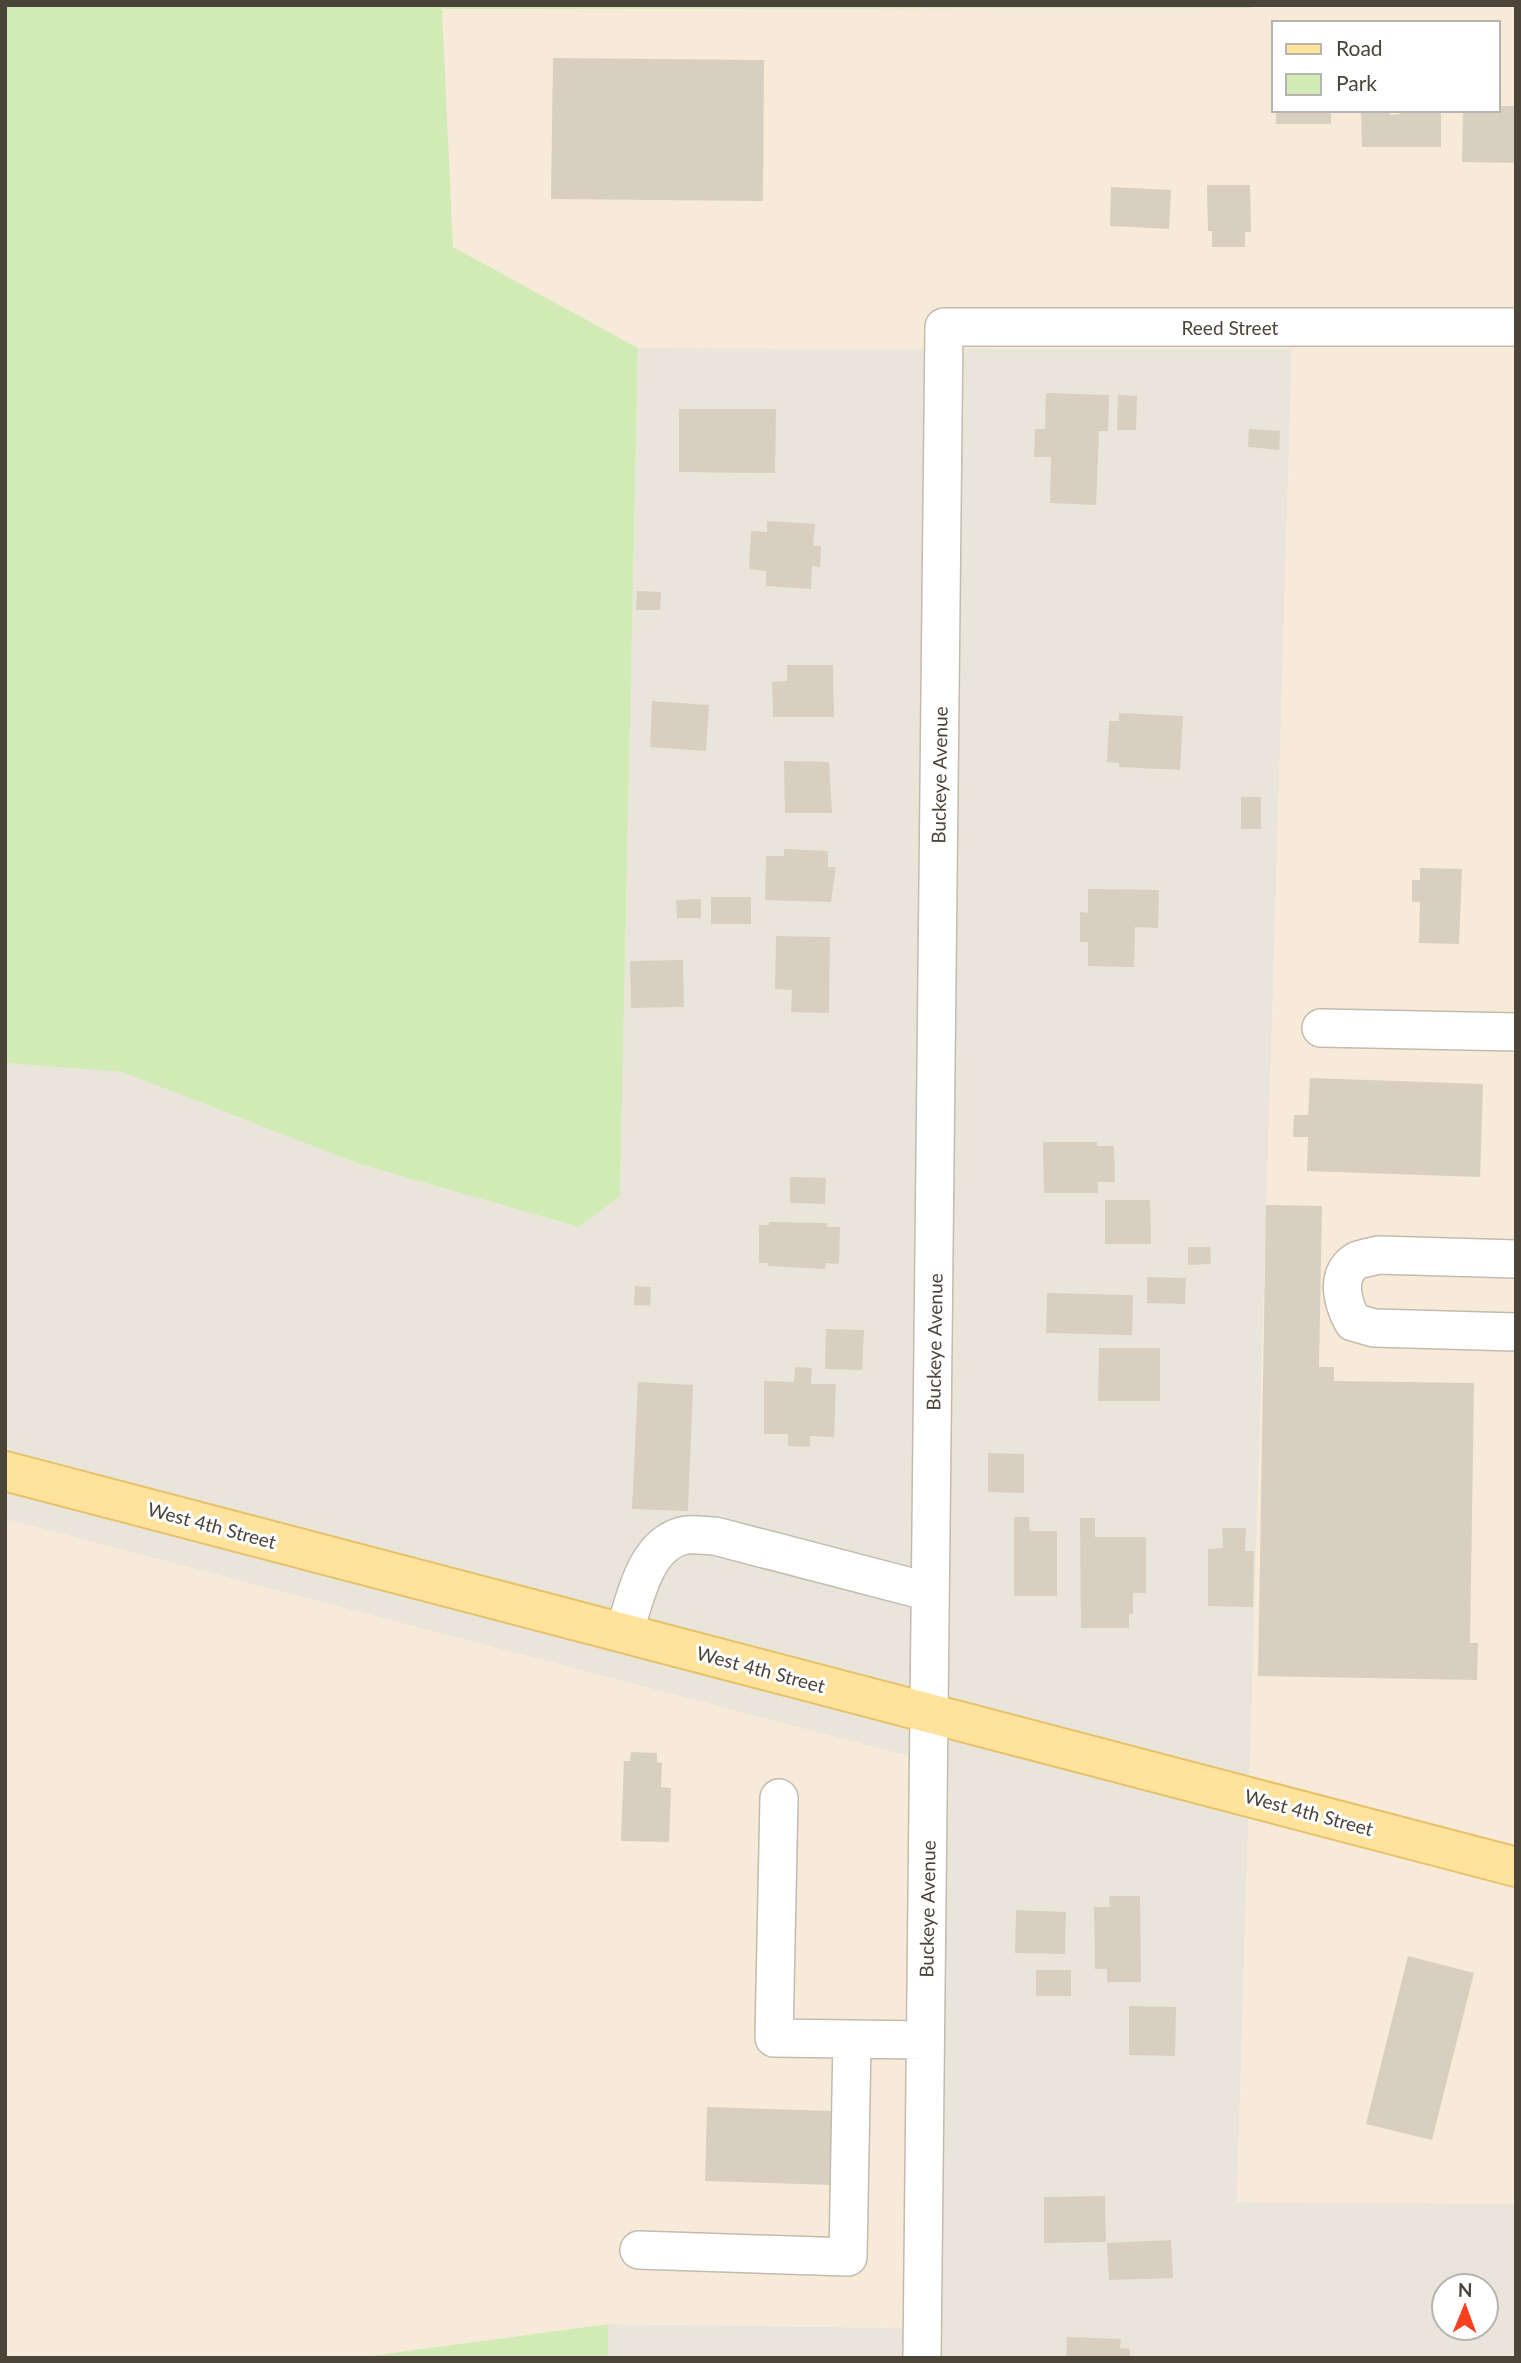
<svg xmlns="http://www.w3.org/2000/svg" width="1521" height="2363" viewBox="0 0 1521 2363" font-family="Lato,sans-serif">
<rect width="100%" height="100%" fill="#f6f3ec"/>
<path fill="#eae5da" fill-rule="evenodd" d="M638,348L1292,349L1237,2201L1516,2204V2358H608V2324L903,2328L913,1758L5,1519V1063L122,1072L359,1164L579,1227L620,1195ZM1444,2286H1486V2328H1444Z"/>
<path fill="#f7ead8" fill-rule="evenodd" d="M1250,5H1516V2204L1237,2202L1292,349L638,348L453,247L442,9L1249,8ZM1274,23H1498V110H1274Z
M5,1519L913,1757L903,2328L608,2324L355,2358H5Z"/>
<path fill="#d2eab5" d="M5,5H1250V8L442,9L453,247L638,348L620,1196L579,1227L359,1164L122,1072L5,1063Z
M608,2324V2358H355Z"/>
<path fill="#d8cfc1" d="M553,58L764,60L763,201L551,199Z
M1498,106H1516V163L1462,162L1463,110H1498Z
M1276,110H1331V124H1276Z
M1361,110H1390V115L1400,114V110H1441V147H1362Z
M1207,185H1250L1251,232H1245V247H1212V231H1208Z
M1111,187L1171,190L1169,229L1110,226Z
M1046,393L1109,395L1108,431H1099L1096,505L1050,503L1051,457H1034L1035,429H1045Z
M1118,395L1137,396L1136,430H1117Z
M679,409H776L775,473L679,472Z
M1249,429L1280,431L1279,450L1248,447Z
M767,521L815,524L813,546H821L820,567L812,566L811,589L766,586V571L749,569L751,531L767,532Z
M637,591L661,592L660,610H636Z
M787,665H833L834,717H773L772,682L787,681Z
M652,701L709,705L706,751L650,747Z
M1119,713L1183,716L1180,770L1119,767V763L1107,762L1109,721H1119Z
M784,761L829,762L832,813H785Z
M1241,797H1261V829H1241Z
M784,849L828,851V867H836L831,902L765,900L766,856H784Z
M1420,868L1462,869L1459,944L1419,943L1420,902H1412V880H1420Z
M1088,889L1159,890L1158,928L1135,927L1134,967L1088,966V942H1080V912L1088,913Z
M711,897H751V924H711Z
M701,899V918H677L676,900Z
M776,936L830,937L829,1013L791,1012L792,990L775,989Z
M683,960L684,1007L631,1008L630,961Z
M1310,1078L1483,1084L1480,1177L1307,1171L1308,1137H1293L1294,1115H1308Z
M1043,1142H1097V1146H1114L1115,1182H1098V1193H1044Z
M790,1177L826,1178L825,1204L790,1203Z
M1105,1200H1150L1151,1244H1105Z
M1266,1205L1322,1206L1319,1367H1334V1381L1474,1383L1470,1643H1478L1477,1680L1258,1676Z
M769,1222L827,1223V1227H840L839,1264L826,1263L825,1269L768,1266V1263H759V1225H769Z
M1188,1247H1210L1211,1264L1188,1265Z
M1147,1277L1186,1278L1185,1304L1147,1303Z
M635,1286L651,1287L650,1306L634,1305Z
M1047,1293L1133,1295L1132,1335L1046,1333Z
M826,1329L864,1330L862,1370L825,1369Z
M1099,1348H1160V1401H1098Z
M795,1367L812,1368L811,1384H836L834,1437L810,1436V1447L788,1446V1434H764V1381L794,1382Z
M638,1382L693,1385L688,1511L632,1509Z
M988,1453L1024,1454V1493L988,1492Z
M1014,1517H1029L1030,1531H1057V1596H1014Z
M1080,1518H1095V1537H1146V1593H1133V1614H1129V1628H1081Z
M1222,1528H1246L1245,1551H1254L1253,1607L1208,1606V1549L1223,1548Z
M631,1752L657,1753V1762L662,1763L661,1787L671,1788L669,1842L621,1841L624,1761H630Z
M1109,1896H1140L1141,1982H1107V1969H1095L1094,1907H1110Z
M1016,1910L1066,1912L1065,1954L1015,1953Z
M1408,1956L1474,1973L1432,2140L1366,2124Z
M1036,1970H1071V1996H1036Z
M1129,2006L1176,2007L1175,2056L1129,2055Z
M707,2107L834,2111L832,2185L705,2181Z
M1105,2196L1106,2242L1044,2243V2197Z
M1171,2240L1173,2278L1109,2280L1107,2243Z
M1067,2337L1121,2339L1120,2348L1130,2349V2358H1066Z"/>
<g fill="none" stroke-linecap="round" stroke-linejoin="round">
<g stroke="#c2bbae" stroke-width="40">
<path id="minor" d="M1321,1028L1516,1032
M1516,1259L1378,1255C1372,1257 1361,1258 1356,1261C1334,1275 1343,1304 1353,1322L1374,1328L1516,1332
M624,1633C635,1600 644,1546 682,1536C691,1533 705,1536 715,1536L930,1592
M779,1798L774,2038L925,2040
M639,2250L848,2257L852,2040
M922,2358L944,327H1516"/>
</g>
<g stroke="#e6c16a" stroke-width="42">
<path id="major" d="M5,1471L1516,1867"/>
</g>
<use href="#minor" stroke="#fff" stroke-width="37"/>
<use href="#major" stroke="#ffe39c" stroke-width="38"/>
</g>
<g text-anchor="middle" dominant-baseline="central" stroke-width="6" stroke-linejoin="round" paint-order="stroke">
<g font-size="19" fill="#4b4439" stroke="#fff">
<text x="1230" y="327">Reed Street</text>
<text transform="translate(939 775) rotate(-89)">Buckeye Avenue</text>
<text transform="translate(934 1342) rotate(-89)">Buckeye Avenue</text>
<text transform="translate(212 1525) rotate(15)">West 4th Street</text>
<text transform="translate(761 1669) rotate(15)">West 4th Street</text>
<text transform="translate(1309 1812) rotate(15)">West 4th Street</text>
<text transform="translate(927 1909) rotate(-89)">Buckeye Avenue</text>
</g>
</g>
<rect width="1521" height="2363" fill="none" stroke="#4b4439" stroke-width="14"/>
<rect x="1272" y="21" width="228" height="91" fill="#ffffff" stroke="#b7b4b0" stroke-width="2"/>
<rect x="1286" y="44" width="35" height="10" fill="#ffe39c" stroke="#b7b4b0" stroke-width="2"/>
<text x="1336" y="56" font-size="21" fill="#4b4439">Road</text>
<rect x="1286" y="74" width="35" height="21" fill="#d2eab5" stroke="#b7b4b0" stroke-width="2"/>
<text x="1336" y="91" font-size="21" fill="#4b4439">Park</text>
<g transform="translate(1465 2307) rotate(1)"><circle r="33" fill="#ffffff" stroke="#b7b4b0" stroke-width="2"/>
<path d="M0-5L12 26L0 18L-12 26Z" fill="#fc3f1d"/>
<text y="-10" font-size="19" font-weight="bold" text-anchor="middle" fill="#4b4439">N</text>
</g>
</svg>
